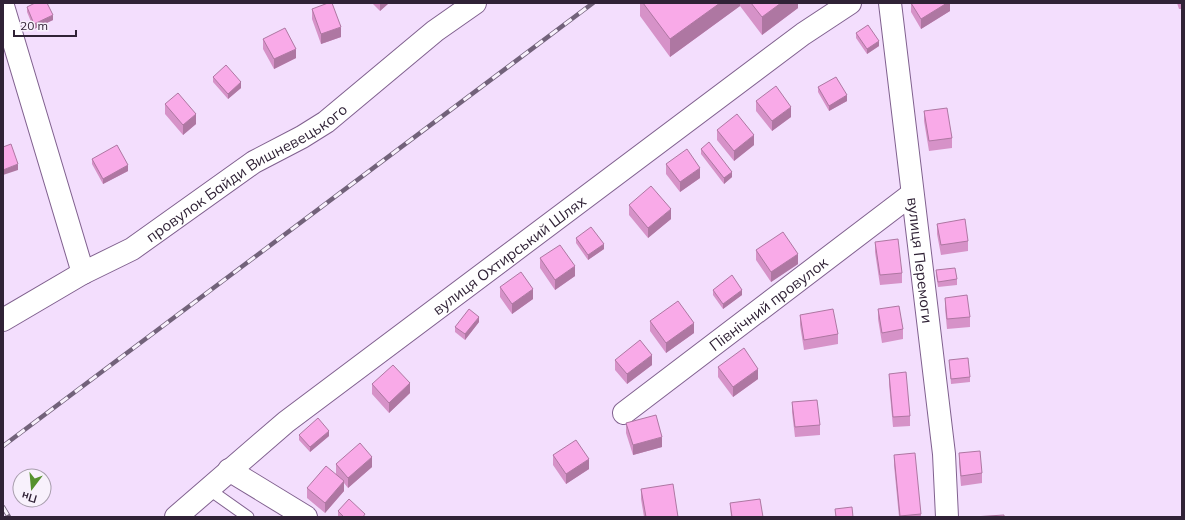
<svg xmlns="http://www.w3.org/2000/svg" width="1185" height="520" viewBox="0 0 1185 520" font-family="Mulish,sans-serif">
<rect width="100%" height="100%" fill="#f3defd"/>
<g fill="none" stroke-linecap="round" stroke-linejoin="round">
<g stroke="#80618f" stroke-width="13">
<path id="lane" d="M207,488L248,517"/>
</g>
<g stroke="#80618f" stroke-width="24">
<g id="street">
<path id="s1" d="M890,3L944,454L947,517"/>
<path d="M3,6L83,273"/>
<path id="s2" d="M3,320L83,273L132,249L254,162L302,137L326,122L435,31L475,3"/>
<path id="s3" d="M624,413L912,194"/>
<path d="M229,470L306,517"/>
</g>
</g>
<g stroke="#80618f" stroke-width="24">
<g id="secondary">
<path id="s4" d="M176,517L286,422L803,34L850,3"/>
</g>
</g>
<use href="#lane" stroke="#fff" stroke-width="11"/>
<use href="#street" stroke="#fff" stroke-width="22"/>
<use href="#secondary" stroke="#fff" stroke-width="22"/>
<g stroke="#72627a" stroke-width="4.5">
<path id="rail" d="M3,446L593,3
M3,507L9,517"/>
</g>
<use href="#rail" stroke="#f8f1fc" stroke-width="3" stroke-dasharray="9" stroke-linecap="butt"/>
</g>
<path fill="#d692c8" d="M372,3H389L380,11Z
M640,3H798V8L762,35L740,6L670,57L640,16Z
M911,3H950V11L921,29L911,12Z
M1177,3H1182V9H1179Z
M27,7L53,20L34,29L27,12Z
M312,9L341,37L321,44L312,19Z
M856,33L879,46L867,54L856,38Z
M263,39L296,58L274,69L263,49Z
M213,77L241,88L228,99L213,82Z
M818,87L847,101L829,111L818,92Z
M756,101L791,117L772,131L756,111Z
M165,104L196,124L183,135L165,114Z
M924,111L952,138V148L929,151L924,121Z
M717,130L754,145L734,161L717,140Z
M701,149L732,177L724,184L701,154Z
M92,159L128,171L103,184L92,164Z
M666,164L700,178L680,192L666,174Z
M629,205L671,219L648,238L629,215Z
M937,224L968,241V251L941,255L937,234Z
M576,238L604,249L588,260L576,243Z
M875,242L902,273V283L880,285L875,252Z
M756,250L798,264L771,282L756,260Z
M540,258L575,276L555,290L540,268Z
M936,270L957,279V285L938,287L936,275Z
M500,287L533,299L512,314L500,297Z
M713,290L742,295L723,309L713,295Z
M945,298L970,317V327L947,329L945,308Z
M878,309L903,329V339L882,343L878,319Z
M800,315L838,334V344L804,350L800,325Z
M650,321L694,333L666,353L650,331Z
M479,322L465,340L455,332V327Z
M615,360L652,365L627,384L615,370Z
M949,360L970,377V382L951,384Z
M718,367L758,379L733,397L718,377Z
M889,374L910,416V426L893,427L889,384Z
M372,384L410,393L389,413L372,394Z
M792,402L820,425V435L795,437L792,412Z
M626,423L662,447L633,455L626,433Z
M299,435L329,436L310,452L299,440Z
M959,453L982,473V483L961,486L959,463Z
M553,455L589,469L566,484L553,465Z
M894,455L921,514V517H899L894,465Z
M336,464L372,467L348,488L344,483V491L325,513L307,498V488L336,474Z
M641,489L678,517H644L641,499Z
M730,503L763,517H731Z
M338,511L365,517H339L338,516Z"/>
<path fill="#ae77a2" d="M380,3H389L380,11Z
M720,3H740V6L670,57V39Z
M781,3H798V8L762,35V17Z
M947,3H950V11L921,29V19Z
M53,15V20L34,29V24Z
M341,27V37L321,44V34Z
M879,41V46L867,54V49Z
M296,49V58L274,69V59Z
M241,82V88L228,99V94Z
M847,95V101L829,111V106Z
M791,107V117L772,131V121Z
M196,114V124L183,135V125Z
M754,135V145L734,161V151Z
M18,164V170L3,175V170Z
M128,165V171L103,184V179Z
M700,168V178L680,192V182Z
M732,172V177L724,184V178Z
M671,209V219L648,238V228Z
M604,244V249L588,260V255Z
M798,254V264L771,282V272Z
M575,266V276L555,290V280Z
M533,289V299L512,314V304Z
M742,290V295L723,309V304Z
M479,317V322L465,340V334Z
M694,323V333L666,353V343Z
M652,355V365L627,384V374Z
M758,369V379L733,397V387Z
M410,383V393L389,413V403Z
M329,431V436L310,452V447Z
M662,437V447L633,455V445Z
M372,457V467L348,488V478Z
M589,459V469L566,484V474Z
M344,481V491L325,513V503Z"/>
<path fill="#f9aae8" stroke="#ae77a2" d="M35,3H47L53,15L34,24L27,7Z
M328,3H332L341,27L321,34L312,9Z
M643,3H720L670,39Z
M751,3H781L762,17Z
M911,3H947L921,19Z
M868,25L879,41L867,49L856,33Z
M285,28L296,49L274,59L263,39Z
M226,65L241,82L228,94L213,77Z
M836,77L847,95L829,106L818,87Z
M776,86L791,107L772,121L756,101Z
M178,93L196,114L183,125L165,104Z
M947,108L952,138L929,141L924,111Z
M737,114L754,135L734,151L717,130Z
M709,142L732,172L724,178L701,149Z
M11,144L18,164L3,170V147Z
M117,145L128,165L103,179L92,159Z
M687,149L700,168L680,182L666,164Z
M651,186L671,209L648,228L629,205Z
M965,219L968,241L941,245L937,224Z
M591,227L604,244L588,255L576,238Z
M783,232L798,254L771,272L756,250Z
M898,239L902,273L880,275L875,242Z
M560,245L575,266L555,280L540,258Z
M955,268L957,279L938,282L936,270Z
M521,272L533,289L512,304L500,287Z
M732,275L742,290L723,304L713,290Z
M967,295L970,317L947,319L945,298Z
M678,301L694,323L666,343L650,321Z
M899,306L903,329L882,333L878,309Z
M469,309L479,317L465,334L455,327Z
M833,309L838,334L804,340L800,315Z
M640,340L652,355L627,374L615,360Z
M744,348L758,369L733,387L718,367Z
M968,358L970,377L951,379L949,360Z
M393,365L410,383L389,403L372,384Z
M906,372L910,416L893,417L889,374Z
M817,400L820,425L795,427L792,402Z
M656,415L662,437L633,445L626,423Z
M318,418L329,431L310,447L299,435Z
M576,440L589,459L566,474L553,455Z
M360,443L372,457L348,478L336,464Z
M980,451L982,473L961,476L959,453Z
M915,453L921,514L900,516L894,455Z
M326,466L344,481L325,503L307,488Z
M673,484L678,517H646L641,489Z
M349,499L365,514L363,517H344L338,511Z
M760,499L763,517H732L730,503Z
M852,507L853,517H836L835,509Z
M1004,515V517H973Z"/>
<g text-anchor="middle" dominant-baseline="central" stroke-width="3.5" stroke-linejoin="round" paint-order="stroke">
<g font-size="15" fill="#302236" stroke="#f8f1fc">
<text stroke="none"><textPath href="#s2" startOffset="285">провулок Байди Вишневецького</textPath></text>
<text stroke="none"><textPath href="#s4" startOffset="424">вулиця Охтирський Шлях</textPath></text>
<text stroke="none"><textPath href="#s1" startOffset="259">вулиця Перемоги</textPath></text>
<text stroke="none"><textPath href="#s3" startOffset="181">Північний провулок</textPath></text>
</g>
</g>
<rect width="1185" height="520" fill="none" stroke="#302236" stroke-width="8"/>
<g transform="translate(32 488) rotate(196)"><circle r="19" fill="#f8f1fc" stroke="#a89ead"/>
<path d="M0-3L7 15L0 10L-7 15Z" fill="#56912e"/>
<text y="-6" font-size="11" font-weight="bold" text-anchor="middle" fill="#302236">Пн</text>
</g>
<path d="M14 30v6h62v-6" fill="none" stroke="#302236" stroke-width="2"/>
<text x="20" y="30" font-size="12" fill="#302236" stroke="#f8f1fc" stroke-width="3" paint-order="stroke">20 m</text>
</svg>
